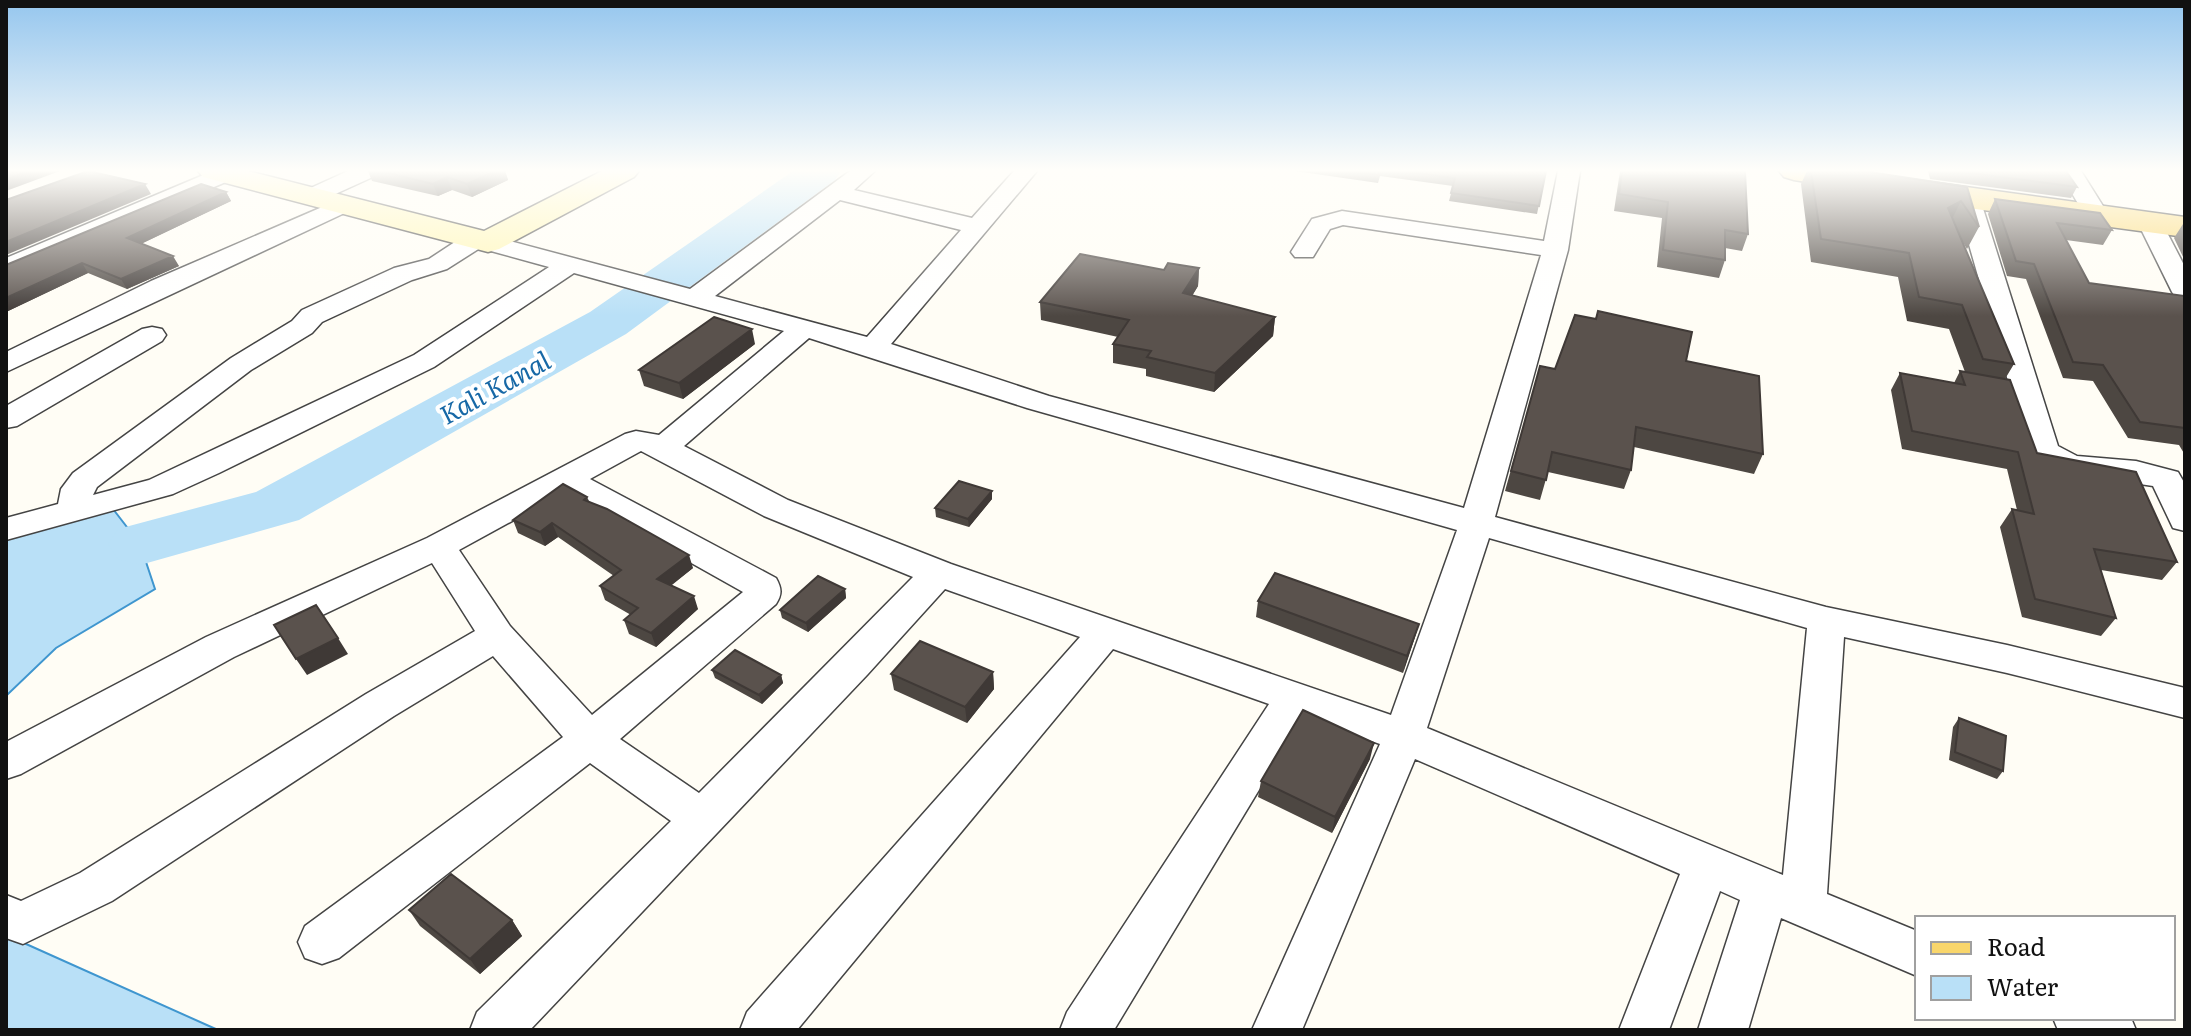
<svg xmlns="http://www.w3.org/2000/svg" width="2191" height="1036" viewBox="0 0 2191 1036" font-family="Literata,serif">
<rect width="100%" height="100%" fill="#fffdf5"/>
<path fill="#b9e0f7" stroke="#3f96cf" stroke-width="2" d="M113,509L140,544L155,589L56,648L6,696V535Z
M6,935L218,1030H6Z"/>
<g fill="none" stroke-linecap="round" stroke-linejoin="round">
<path fill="#b9e0f7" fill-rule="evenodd" d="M793,171H841L835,180L626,334L299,520L140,565L118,559L108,544L118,529L256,492L590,312Z"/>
<g stroke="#444" stroke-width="3">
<path id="street" d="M213,171H243L240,176L6,275V258Z
M348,171H378L375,176L320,201H304L300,196L304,191Z
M850,171H875L854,190L972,218L1014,171H1037L891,344L1049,396L1464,508L1541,255L1343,225L1330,229L1313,257H1295L1291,252L1312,219L1342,211L1544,241L1558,171H1580L1568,250L1495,517L1826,607L2007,645L2185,688V718L2007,673L1844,637L1827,894L1917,931V976L1781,918L1748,1030H1698L1740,900L1720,891L1669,1030H1619L1680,874L1415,759L1302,1030H1252L1380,744L1303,717L1114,1030H1060L1067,1012L1269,704L1113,649L797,1030H740L747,1012L1080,637L945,589L867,675L530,1030H470L477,1012L671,821L590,763L339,958L322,964L305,958L298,942L305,926L563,737L493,656L394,716L112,901L23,944L6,938V895L21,901L80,873L366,694L475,631L432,563L234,657L21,774L6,779V742L206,637L427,538L625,434L636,431L659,435L784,331L574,273L434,367L219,473L173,494L6,540V518L58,504L61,489L73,473L231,358L292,321L302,310L394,268L429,259L467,234L476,232L690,289ZM840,200L961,230L867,337L715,296ZM480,248L549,267L414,355L149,480L93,495L97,487L251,370L312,333L322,322L412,280L447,269ZM809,338L1027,408L1457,530L1391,715L951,564L788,500L684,446ZM641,451L764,516L913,577L699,793L620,739L776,604C782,594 782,589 776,578L590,479ZM565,492L743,592L592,715L510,626L459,550ZM1489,538L1807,628L1783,875L1427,728Z
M2059,171H2081L2108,214L2105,219H2087Z
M1968,192L1976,194L1980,199L2058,446L2077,456L2136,461L2178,472L2185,484V531L2173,528L2153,486L2060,472L2045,467L2028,451L1956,199L1960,194Z
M343,198L351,200L355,205L351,210L6,372V352L151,281Z
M2149,214L2158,216L2161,221L2185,267V300L2176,298L2172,292L2137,221L2140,216Z
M152,327L162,329L166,335L162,341L17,426L6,428V406L142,329Z
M2053,1018H2131L2136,1030H2058Z"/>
</g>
<g stroke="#333" stroke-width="3">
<path id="secondary" d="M198,171H248L484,231L602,171H639L634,177L499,249L488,252L203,177Z"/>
</g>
<g stroke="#222" stroke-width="3">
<path id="primary" d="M1779,171H1849L2185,217V237L1968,208L1794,180L1784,177Z"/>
</g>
<use href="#street" fill="#fff" fill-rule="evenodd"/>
<use href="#secondary" fill="#fff6b0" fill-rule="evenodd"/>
<use href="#primary" fill="#f9d66b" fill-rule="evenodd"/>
</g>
<path fill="#4d4742" d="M368,171H505L508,180L472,197L452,190L438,196L372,181Z
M1295,171H1546L1537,214L1449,201L1453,186L1380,176L1378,183Z
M1620,171H1745L1748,234L1742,251L1725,248V260L1719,278L1657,267L1662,218L1614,211Z
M1807,171H1863L1967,187L1979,227L1967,249L1962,241L2014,364L2005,379L2037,453L2177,562L2162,580L2101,570L2116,618L2101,636L2022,617L2000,527L2012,509L2017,510L2007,469L1902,449L1891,390L1900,373L1954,383L1960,371L1965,372L1949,329L1907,321L1898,277L1811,262L1801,184Z
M1928,171H2066L2077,187L2071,198L1930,179Z
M226,192L231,201L141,244L179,266L127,289L88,273L6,312V265Z
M1995,199L2112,230L2103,245L2066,240L2089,283L2185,296V455L2179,445L2128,438L2093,381L2063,378L2026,279L2007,276L1988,214Z
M2183,224H2185V261L2174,238Z
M1199,268L1198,286L1192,296L1275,317L1273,336L1214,392L1146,376V369L1113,363V344L1118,337L1041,320L1040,302L1164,270Z
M755,344L683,399L644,386L639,370Z
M1686,361L1763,454L1754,474L1634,447L1631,470L1624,489L1548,472L1540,500L1505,491L1540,366L1555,369Z
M992,491V499L969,527L936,517L935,508Z
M587,497L589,501L693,568L671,585L698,609L656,647L629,634L624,620L631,615L605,600L600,586L614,576L558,537L545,546L518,533L513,520Z
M845,589L846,598L808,632L782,618L780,610Z
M1258,601L1419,624L1414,640L1403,673L1256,617Z
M712,670L781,675L783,683L762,704L715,678Z
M993,672L994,689L967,723L894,690L891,674Z
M1959,718L2003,771L1997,779L1949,760L1953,727Z
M1370,759L1332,833L1258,797L1261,781Z
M409,910L512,920L522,936L480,974L420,926Z"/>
<path fill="#3f3936" d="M29,171H60L6,191V180Z
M496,171H505L508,180L472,197L467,184Z
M447,177L452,190L438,196L433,184Z
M145,184L151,194L6,255V242Z
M226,192L231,201L132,248L127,238Z
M1961,201L1950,223L1948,208Z
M173,256L179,266L127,289L121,279Z
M82,263L88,273L6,312V298Z
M1199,268L1198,286L1182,312L1183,293Z
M1275,317L1273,336L1214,392L1215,373Z
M752,329L755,344L683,399L679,383Z
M992,491V499L969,527L968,519Z
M552,523L558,537L545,546L540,532Z
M689,555L693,568L662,593L657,579Z
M845,589L846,598L808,632L806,623Z
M694,596L698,609L656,647L651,633Z
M1419,624L1414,640L1403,673L1407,656Z
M338,638L348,654L307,675L296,659Z
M993,672L994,689L967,723L965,707Z
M781,675L783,683L762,704L759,695Z
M1374,743L1370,759L1332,833L1335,817Z
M512,920L522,936L480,974L470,959Z"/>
<path fill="#5a524d" stroke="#3f3936" stroke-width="2" d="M6,171H29L6,180Z
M88,171L145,184L6,242V200Z
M380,171H496L467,184L447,177L433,184Z
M1349,171H1381L1379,175Z
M1401,171H1546L1539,206L1451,193L1455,178Z
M1622,171H1745L1748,234L1725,230V260L1663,250L1668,202L1619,194Z
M1811,171H1863L1967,187L1979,227L1961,201L1948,208L2014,364L1983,359L1962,305L1919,297L1909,253L1821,239Z
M1955,171H2066L2077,187Z
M201,184L226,192L127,238L173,256L121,279L82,263L6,298V265Z
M1995,199L2100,213L2112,230L2057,223L2089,283L2185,296V428L2140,422L2103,365L2073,362L2034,264L2016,261Z
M1080,254L1164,270L1168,263L1199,268L1183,293L1275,317L1215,373L1147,357L1151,351L1113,344L1129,320L1040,302Z
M1598,311L1692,332L1686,361L1759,376L1763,454L1636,427L1631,470L1552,452L1546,480L1511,471L1540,366L1555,369L1575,315L1596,319Z
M714,317L752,329L679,383L639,370Z
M1960,371L2010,380L2037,453L2136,472L2177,562L2094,549L2116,618L2035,599L2012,509L2034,514L2018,452L1912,431L1900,373L1965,385Z
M959,481L992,491L968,519L935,508Z
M563,484L587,497L584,500L607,509L689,555L657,579L694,596L651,633L624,620L638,608L600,586L621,570L552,523L540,532L513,520Z
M1275,573L1419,624L1407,656L1258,601Z
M818,576L845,589L806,623L780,610Z
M316,605L338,638L296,659L274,625Z
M920,641L993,672L965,707L891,674Z
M735,650L781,675L759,695L712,670Z
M1303,710L1374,743L1335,817L1261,781Z
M1959,718L2006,736L2003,771L1955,752Z
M451,874L512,920L470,959L409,910Z"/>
<linearGradient id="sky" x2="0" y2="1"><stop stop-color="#95c6ee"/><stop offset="0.54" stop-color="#fffefa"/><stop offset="1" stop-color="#fffefa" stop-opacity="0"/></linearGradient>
<rect width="2191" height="316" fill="url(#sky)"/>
<g text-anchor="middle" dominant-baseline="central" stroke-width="8" stroke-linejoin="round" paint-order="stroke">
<g font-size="26" font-style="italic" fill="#1768a6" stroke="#fff">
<text transform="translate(494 386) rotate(-29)">Kali Kanal</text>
</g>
</g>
<rect width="2191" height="1036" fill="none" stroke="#111111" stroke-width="16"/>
<rect x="1915" y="916" width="260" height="104" fill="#ffffff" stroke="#a0a0a0" stroke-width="2"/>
<rect x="1931" y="942" width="40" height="12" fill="#f9d66b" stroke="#a0a0a0" stroke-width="2"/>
<text x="1987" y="956" font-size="24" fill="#111111">Road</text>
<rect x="1931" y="976" width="40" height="24" fill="#b9e0f7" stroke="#a0a0a0" stroke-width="2"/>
<text x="1987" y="996" font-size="24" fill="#111111">Water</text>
</svg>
